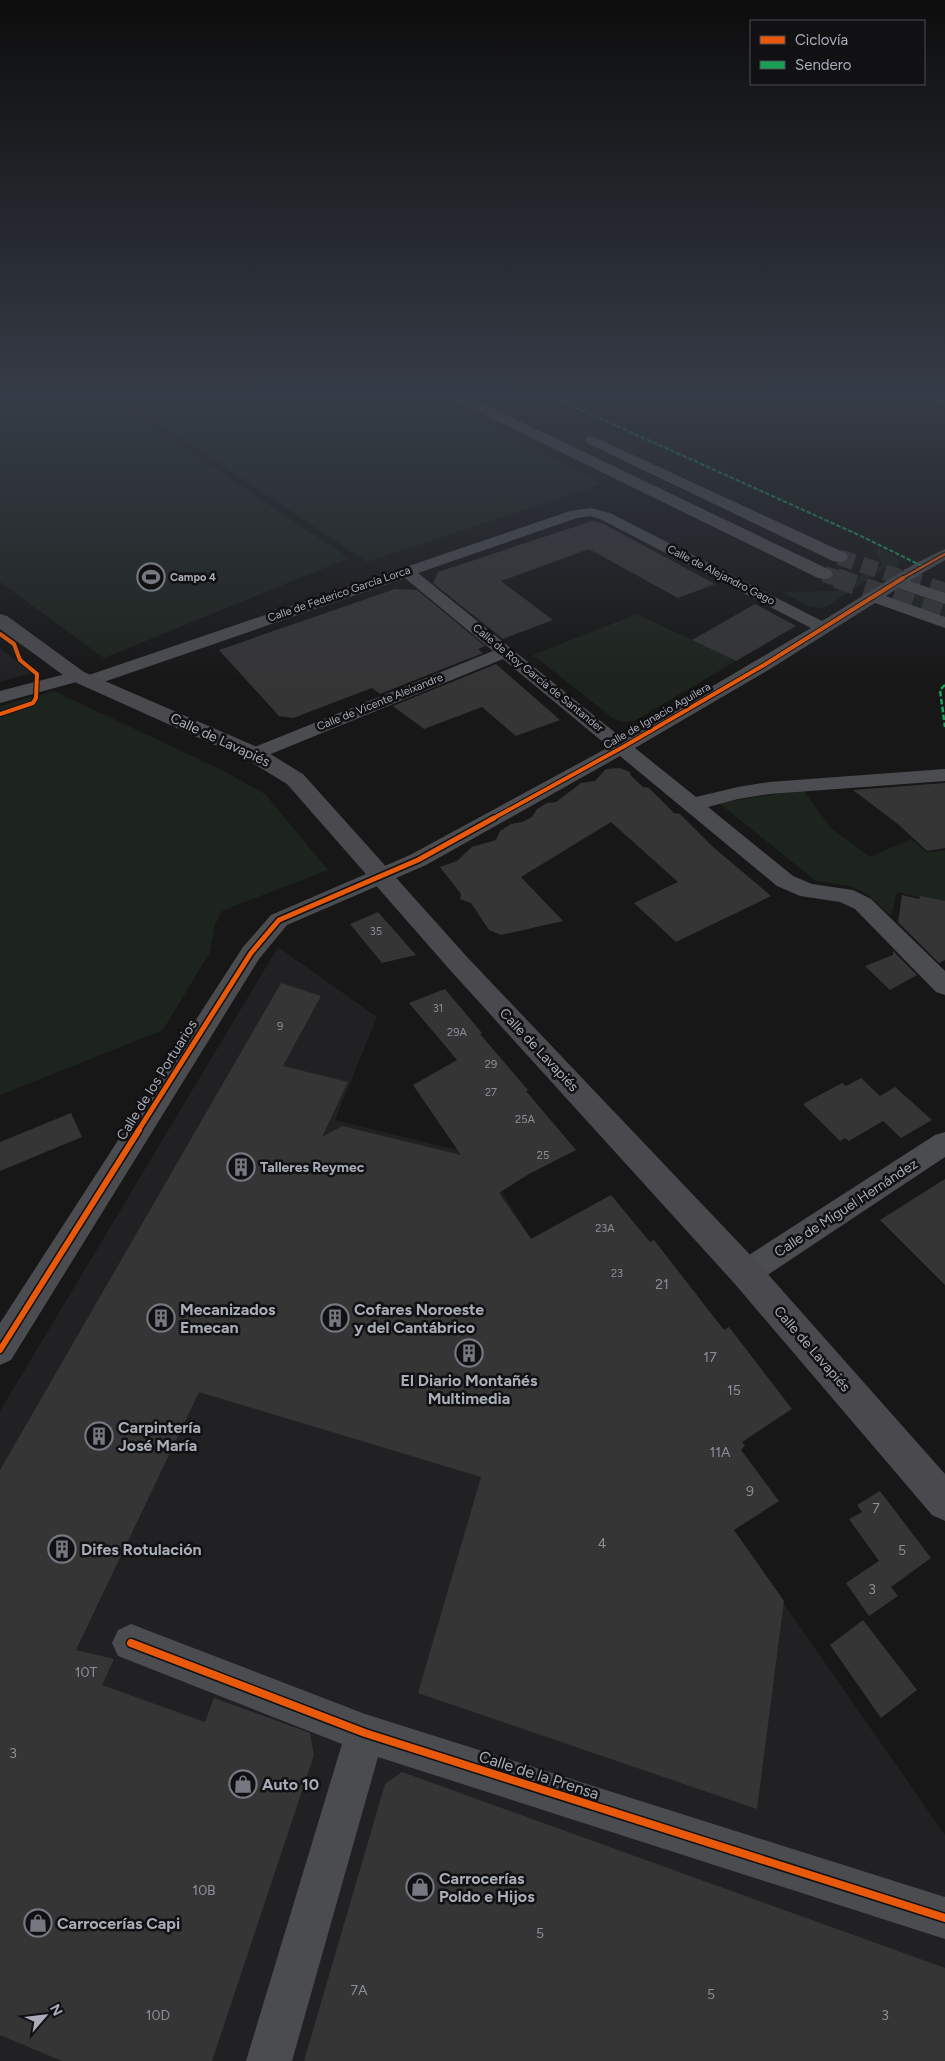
<svg xmlns="http://www.w3.org/2000/svg" width="945" height="2061" viewBox="0 0 945 2061" font-family="Figtree,sans-serif">
<rect width="100%" height="100%" fill="#171717"/>
<path fill="#212123" d="M0,648L32,673L0,682Z
M278,947L377,1017L335,1120L465,1152L493,1178L543,1258L945,1835V2061H0V1411Z"/>
<path fill="#1d241e" d="M0,394H102L349,558L104,658L0,582Z
M115,394H423L602,484L367,562Z
M880,548L899,559L900,564L893,571L885,568L826,607L821,608L810,607L782,592L833,591L882,565L877,554L871,552Z
M913,592L945,603V620L896,599L898,594Z
M637,614L736,661L634,721L624,722L614,719L533,655Z
M54,691L226,772L265,794L328,870L222,911L215,925L210,952L163,1030L0,1095V706Z
M803,790L831,828L870,857L911,839L927,853L945,850V903L897,892L891,916L867,894L850,886L816,881L719,803Z"/>
<path fill="#353536" d="M592,521L602,523L715,584L678,598L589,549L501,581L553,620L503,639L433,583L438,572Z
M395,589L417,590L485,646L478,649L483,653L380,694L372,688L293,718L279,716L219,650Z
M755,604L796,626L736,661L692,640Z
M496,664L560,720L516,736L482,707L424,729L393,706Z
M620,768L630,772L631,776L643,787L649,788L674,813L680,814L712,846L771,896L676,942L634,903L678,882L611,822L521,877L563,921L501,935L489,930L471,903L460,899L461,894L440,867L457,861L472,847L496,840L500,831L511,824L522,822L532,817L537,809L547,803L556,802L581,783L595,781L606,769Z
M945,783V848L927,851L899,825L853,790Z
M902,895L919,899L920,896L945,901V960L939,963L898,922Z
M378,912L416,955L382,963L350,924Z
M893,951L917,975L890,990L865,966L893,955Z
M281,983L321,996L283,1066L348,1082L322,1137L342,1126L461,1155L413,1085L457,1060L409,1003L445,989L482,1033L480,1034L528,1090L526,1091L576,1150L529,1174L499,1193L531,1239L611,1195L650,1242L654,1240L724,1330L729,1327L792,1409L742,1442L745,1445L741,1450L779,1501L734,1530L784,1601L757,1809L418,1693L481,1477L199,1392L76,1650L114,1659L102,1685L205,1722L214,1698L310,1733L314,1755L212,2061H62L0,2035V1470Z
M861,1078L880,1096L895,1087L932,1120L901,1138L883,1121L849,1141L845,1138L840,1141L803,1104L842,1083L846,1086Z
M71,1113L82,1137L0,1171V1142Z
M945,1179V1285L880,1220Z
M880,1491L931,1558L891,1587L898,1596L869,1616L846,1583L879,1561L849,1519L862,1512L857,1505Z
M863,1620L917,1690L881,1718L830,1645Z
M402,1772L945,1968V2061H304L385,1784Z"/>
<g fill="none" stroke-linecap="round" stroke-linejoin="round">
<path stroke="#343537" stroke-width="16" stroke-dasharray="16 8" stroke-linecap="butt" d="M839,557L905,579
M824,574L840,579"/>
<path stroke="#343537" stroke-width="20" stroke-dasharray="20 10" stroke-linecap="butt" d="M836,578L945,615
M901,578L945,593"/>
<path fill="#4b4c50" fill-rule="evenodd" d="M922,394H936L945,399V408Z
M590,508L610,513L822,621L916,563L945,549V560L909,581L945,593V604L898,588L886,596L945,617V628L875,603L770,669L635,748L696,797L738,787L769,782L945,769V781L769,794L738,799L708,807L793,876L812,884L853,890L871,899L945,971V995L936,992L855,909L840,902L800,896L777,886L620,756L426,865L287,925L259,959L11,1360L0,1365V1323L243,947L271,915L410,855L609,747L503,659L261,758L254,760L247,758L244,754L247,750L493,651L405,578L95,685L89,686L83,685L80,681L0,703V691L77,671L83,672L86,676L570,511ZM590,516L600,519L811,628L623,739L418,573L577,518Z
M945,1132V1157L757,1282L746,1286L735,1282L731,1273L735,1264L935,1135Z
M131,1624L365,1714L945,1897V1939L378,1757L292,2061H246L342,1744L118,1656L112,1643L118,1630Z"/>
<path fill="#4a4a4e" fill-rule="evenodd" d="M0,614L7,616L84,672L262,749L303,774L468,958L758,1263L945,1474V1521L932,1515L734,1283L450,970L287,784L246,759L70,680L0,629Z"/>
<path fill="#4e4e51" fill-rule="evenodd" d="M446,394H463L830,570L833,574L830,578L824,579L818,578L448,397Z
M592,436L845,553L848,557L845,561L839,562L833,561L587,443L585,440L587,437Z"/>
<path stroke="#1a9f57" stroke-width="2" stroke-dasharray="4.5 2" stroke-linecap="butt" d="M546,394L861,536L922,566"/>
<path stroke="#1a9f57" stroke-width="2.5" stroke-dasharray="5.5 2.5" stroke-linecap="butt" d="M945,685L940,690L945,727"/>
<g stroke="#111113" stroke-width="4.5">
<path id="cycleway-far4" d="M901,579L945,554"/>
</g>
<g stroke="#111113" stroke-width="6">
<path id="cycleway-far3" d="M0,634L14,644L20,660L37,674L36,698L33,703L0,714
M492,819L623,747L764,665L903,578"/>
</g>
<g stroke="#111113" stroke-width="8">
<path id="cycleway-far2" d="M138,1131L251,953L279,920L418,860L494,818"/>
</g>
<g stroke="#111113" stroke-width="9">
<path id="cycleway-far1" d="M0,1350L139,1130"/>
</g>
<g stroke="#111113" stroke-width="11">
<path id="cycleway" d="M131,1643L365,1733L945,1918"/>
</g>
<use href="#cycleway-far4" stroke="#e8590c" stroke-width="2.5"/>
<use href="#cycleway-far3" stroke="#e8590c" stroke-width="4"/>
<use href="#cycleway-far2" stroke="#e8590c" stroke-width="5"/>
<use href="#cycleway-far1" stroke="#e8590c" stroke-width="6"/>
<use href="#cycleway" stroke="#e8590c" stroke-width="8"/>
</g>
<linearGradient id="sky" x2="0" y2="1"><stop stop-color="#0d0d0d"/><stop offset="0.58" stop-color="#363c47"/><stop offset="1" stop-color="#363c47" stop-opacity="0"/></linearGradient>
<rect width="945" height="682" fill="url(#sky)"/>
<defs>
<g id="stadium-ring" transform="scale(1.4375)"><circle r="9.5" fill="#111113" stroke="#757880" stroke-width="1.5"/><path d="M0-5a6.5 5 0 1 0 0 10a6.5 5 0 1 0 0-10ZM-3.5-1.8h7v3.6h-7Z" fill="#757880"/></g>
<g id="building-ring" transform="scale(1.4375)"><circle r="9.5" fill="#111113" stroke="#757880" stroke-width="1.5"/><path d="M-4-6H4V6H1V3H-1V6H-4ZM-2.5-4.3h1.7v1.8h-1.7ZM.8-4.3h1.7v1.8H.8ZM-2.5-1h1.7V.8h-1.7ZM.8-1h1.7V.8H.8Z" fill="#757880"/></g>
<g id="shop-ring" transform="scale(1.4375)"><circle r="9.5" fill="#111113" stroke="#757880" stroke-width="1.5"/><path d="M-5-2.5h2.3a2.7 3.5 0 0 1 5.4 0H5L5.5 6h-11ZM-1.5-2.5h3a1.5 2.3 0 0 0-3 0Z" fill="#757880"/></g>
</defs>
<g fill-rule="evenodd">
<use href="#stadium-ring" x="151" y="577"/>
<use href="#building-ring" x="241" y="1167"/>
<use href="#building-ring" x="161" y="1318"/>
<use href="#building-ring" x="335" y="1318"/>
<use href="#building-ring" x="469" y="1353"/>
<use href="#building-ring" x="99" y="1436"/>
<use href="#building-ring" x="62" y="1549"/>
<use href="#shop-ring" x="243" y="1784"/>
<use href="#shop-ring" x="420" y="1887"/>
<use href="#shop-ring" x="38" y="1923"/>
</g>
<g text-anchor="middle" dominant-baseline="central" stroke-width="5" stroke-linejoin="round" paint-order="stroke">
<g font-size="11" fill="#a8adb8" stroke="#111113">
<text transform="translate(721 575) rotate(27)">Calle de Alejandro Gago</text>
<text transform="translate(339 594) rotate(-19)">Calle de Federico García Lorca</text>
<text transform="translate(538 678) rotate(39)">Calle de Roy García de Santander</text>
<text transform="translate(380 702) rotate(-22)">Calle de Vicente Aleixandre</text>
<text transform="translate(657 716) rotate(-30)">Calle de Ignacio Aguilera</text>
</g>
<g font-size="11" font-weight="bold" fill="#a8adb8" stroke="#111113" text-anchor="start">
<text x="170" y="577">Campo 4</text>
</g>
<g font-size="11" fill="#8b8f98">
<text x="376" y="931">35</text>
<text x="438" y="1008">31</text>
<text x="280" y="1026">9</text>
<text x="457" y="1032">29A</text>
<text x="491" y="1064">29</text>
<text x="491" y="1092">27</text>
<text x="525" y="1119">25A</text>
<text x="543" y="1155">25</text>
<text x="605" y="1228">23A</text>
<text x="617" y="1273">23</text>
</g>
<g font-size="14" fill="#a8adb8" stroke="#111113">
<text transform="translate(220 740) rotate(25)">Calle de Lavapiés</text>
<text transform="translate(539 1050) rotate(47)">Calle de Lavapiés</text>
<text transform="translate(157 1080) rotate(-58)">Calle de los Portuarios</text>
<text transform="translate(846 1208) rotate(-33)">Calle de Miguel Hernández</text>
<text transform="translate(812 1349) rotate(49)">Calle de Lavapiés</text>
</g>
<g font-size="14" font-weight="bold" fill="#a8adb8" stroke="#111113" text-anchor="start">
<text x="260" y="1167">Talleres Reymec</text>
</g>
<g font-size="14" fill="#8b8f98">
<text x="662" y="1284">21</text>
<text x="710" y="1357">17</text>
<text x="734" y="1390">15</text>
<text x="720" y="1452">11A</text>
<text x="750" y="1491">9</text>
<text x="876" y="1508">7</text>
<text x="602" y="1543">4</text>
<text x="902" y="1550">5</text>
<text x="872" y="1589">3</text>
<text x="86" y="1672">10T</text>
<text x="13" y="1753">3</text>
<text x="204" y="1890">10B</text>
<text x="540" y="1933">5</text>
<text x="359" y="1990">7A</text>
<text x="711" y="1994">5</text>
<text x="158" y="2015">10D</text>
<text x="885" y="2015">3</text>
</g>
<g font-size="16" font-weight="bold" fill="#a8adb8" stroke="#111113" text-anchor="start">
<text x="180" y="1309">Mecanizados<tspan x="180" dy="18">Emecan</tspan></text>
<text x="354" y="1309">Cofares Noroeste<tspan x="354" dy="18">y del Cantábrico</tspan></text>
<text x="469" y="1380" text-anchor="middle">El Diario Montañés<tspan x="469" dy="18">Multimedia</tspan></text>
<text x="118" y="1427">Carpintería<tspan x="118" dy="18">José María</tspan></text>
<text x="81" y="1549">Difes Rotulación</text>
<text x="262" y="1784">Auto 10</text>
<text x="439" y="1878">Carrocerías<tspan x="439" dy="18">Poldo e Hijos</tspan></text>
<text x="57" y="1923">Carrocerías Capi</text>
</g>
<g font-size="16" fill="#a8adb8" stroke="#111113">
<text transform="translate(539 1775) rotate(18)">Calle de la Prensa</text>
</g>
</g>
<rect x="750" y="20" width="175" height="65" fill="#111113" stroke="#4d4f55"/>
<rect x="760" y="36" width="25" height="8" fill="#e8590c" stroke="#4d4f55"/>
<text x="795" y="45" font-size="15" fill="#a8adb8">Ciclovía</text>
<rect x="760" y="61" width="25" height="8" fill="#1a9f57" stroke="#4d4f55"/>
<text x="795" y="70" font-size="15" fill="#a8adb8">Sendero</text>
<g transform="translate(45 2016) rotate(62)" stroke="#111113" stroke-width="4" paint-order="stroke">
<path d="M0-4L9 19L0 12L-9 19Z" fill="#a8adb8"/>
<text y="-8" font-size="14" font-weight="bold" text-anchor="middle" fill="#a8adb8">N</text>
</g>
</svg>
